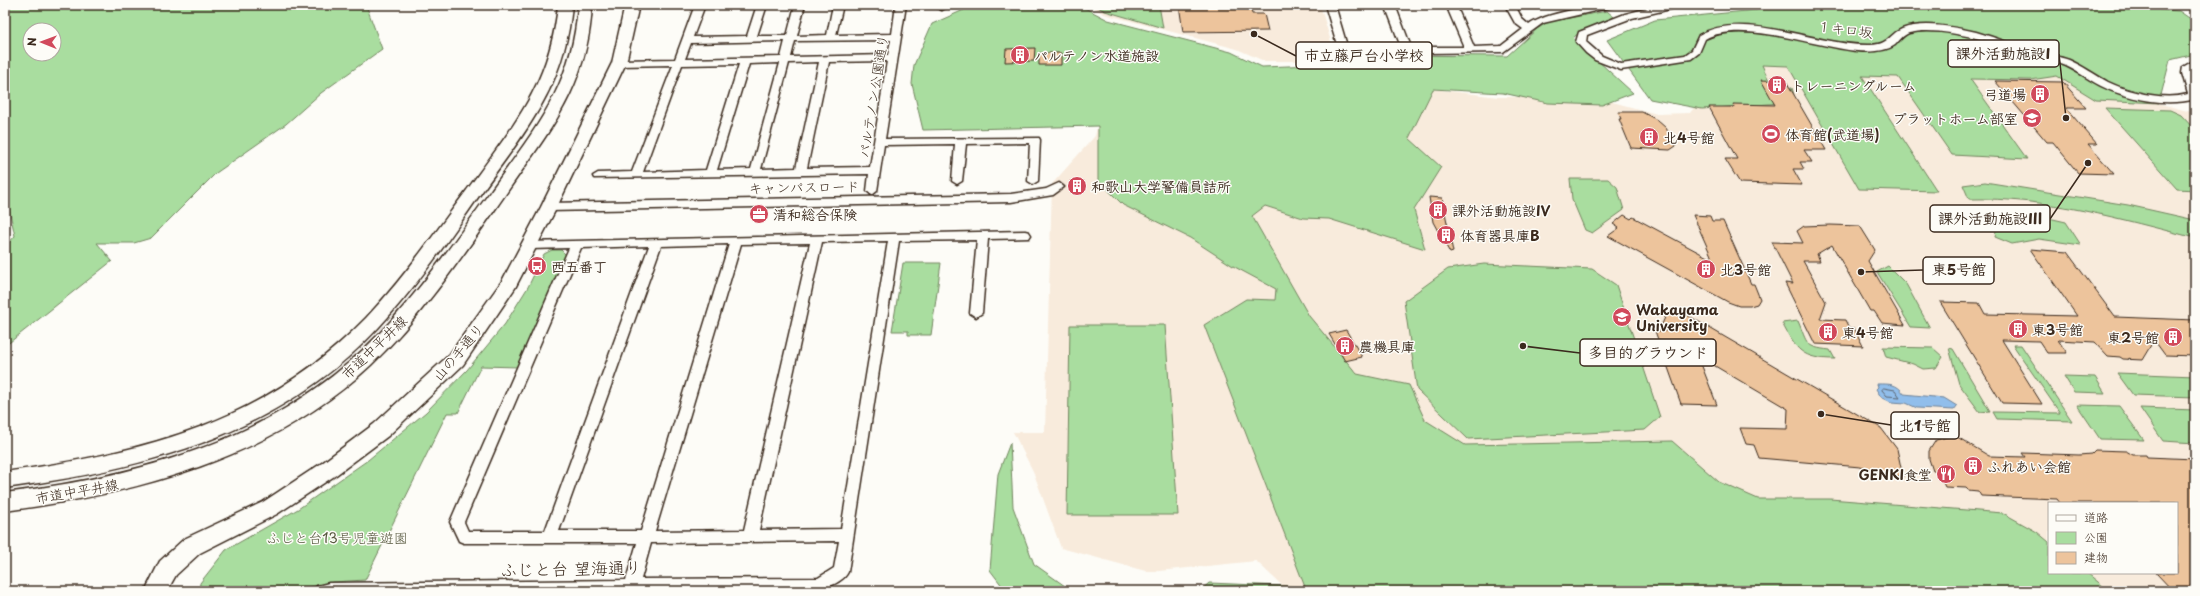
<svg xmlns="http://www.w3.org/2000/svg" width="2200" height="596" viewBox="0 0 2200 596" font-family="'Playpen Sans','Klee One',sans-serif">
<rect width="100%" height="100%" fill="#fdfcf7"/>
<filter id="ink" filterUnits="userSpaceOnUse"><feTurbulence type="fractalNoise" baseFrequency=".025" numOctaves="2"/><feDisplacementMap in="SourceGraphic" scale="8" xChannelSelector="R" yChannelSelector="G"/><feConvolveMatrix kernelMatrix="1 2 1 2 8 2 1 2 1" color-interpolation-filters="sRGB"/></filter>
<g filter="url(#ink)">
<path fill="#f8ebdc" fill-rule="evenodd" d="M1089,5H1320L1335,55L1320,61H1264L1237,49L1104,14Z
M1738,63L2050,68L2115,92L2195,113V591H1288L1256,561L1149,572L1061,548L1033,471L1013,432H1045L1052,184L1095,136L1099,119L1433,89L1498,97H1594L1657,114L1690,113L1699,101ZM2049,503H2177V573H2049Z"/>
<path fill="#a9dd9f" stroke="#72845e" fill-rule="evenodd" d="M5,5H366L382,49L321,93L286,124L216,173L151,238L134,243H97L112,261L5,346V247L15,236L9,209H5ZM30,30H54V54H30Z
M975,5H1079L1108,20L1231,52L1262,67L1314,65L1381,55L1507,56L1537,29L1548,22L1607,11L1614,17L1580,32L1573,38L1633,93L1602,105L1548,103L1503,93L1433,89L1409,138L1441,167L1414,210L1425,249L1329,219L1303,218L1265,206L1252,216L1309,316L1357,374L1409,385L1425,420L1465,445L1672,441L1719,482L1758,499H1830L2003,513L2037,532L2049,542V573H2087L2109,591H1200L1209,583L1305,587L1204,325L1246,299L1275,300L1276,289L1233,266L1190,238L1123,205L1098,180V126L923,130L912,84L914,65L932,24Z
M1094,5H1159L1163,28L1105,11Z
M1778,5H2093L2179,11L2195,22V54L2170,60L2159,103L2096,100L2057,76L2031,80L1970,79L2027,159L1952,155L1898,77L1862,76L1937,191L1859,189L1788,66L1762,65L1771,85L1792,88L1796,102L1702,109L1650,99L1607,40L1655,20L1756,10Z
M2105,108L2170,110L2181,115L2195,130V190L2177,189Z
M1570,179H1608L1617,187L1624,210L1592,233L1585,230L1572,199Z
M1985,182L2128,205L2195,220V238C2121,219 2046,197 1969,199L1963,185Z
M2011,213L2040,216L2066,222L2081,245L2039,239L2012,244L1995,237L1996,230Z
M552,250H561L566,255L518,367L481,366L458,413H447L365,580L333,582L293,591H199L200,583L226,550L298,509L368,460L426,412L467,370L505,324L528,287L544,254Z
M903,263H941L931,335H908V331H892Z
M1484,264L1592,269L1616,285L1660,417L1645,430L1468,439L1417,390L1404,301L1448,269Z
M1888,266L1906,284L1930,328L1911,327L1877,272Z
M1798,321C1808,344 1804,347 1830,350L1835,359C1802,359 1796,350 1782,323Z
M1070,325H1165L1178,515H1067Z
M2013,345H2021L2072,421L1997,419L1993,412L2060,413Z
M1883,347L1933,348L1943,357L1936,368L1923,369L1913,364L1886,357Z
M1949,348L1953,349L1990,411L1980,412L1959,384Z
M2117,373L2195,376V397L2133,395Z
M2064,376L2095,377L2105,393L2074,392Z
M2077,405L2119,406L2144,440L2100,439Z
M2140,408L2195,410V443L2163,441Z
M1010,443L1013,507L1034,564L1072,591H1006L990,570L998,474Z"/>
<path fill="#91beeb" stroke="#6f8399" d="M1877,384C1889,384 1897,383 1904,394L1944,398L1957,406L1954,410L1917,408L1906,403L1891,402L1881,397L1876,389L1878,387Z"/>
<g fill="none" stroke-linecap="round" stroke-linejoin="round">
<path stroke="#5d6570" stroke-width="1" d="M1884,388L1895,390L1900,397L1887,396L1882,390Z"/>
</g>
<path fill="#edc49c" stroke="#3b2a1e" d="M1179,5H1250L1252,14H1264L1268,31L1183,32Z
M1035,48L1034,61L1005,62L1006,49Z
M1039,53H1061V65H1039Z
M1761,80L1786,81L1826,150H1804L1812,162H1800L1804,169H1793L1802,185L1740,183L1725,159H1737L1709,107H1734L1733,104L1775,105Z
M1995,81L2063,82L2086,108H2066L2097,144H2088L2114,174L2078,173L2053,142H2047Z
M1618,112H1642L1657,120L1666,128L1676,146L1670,150L1631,148L1619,119H1621Z
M1429,197L1442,198L1453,252L1450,253L1433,222Z
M1624,215L1631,219L1633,217L1713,260L1693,215L1710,216L1712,221H1723L1751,284H1754L1760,299L1757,304L1750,306H1739L1728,302L1608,236L1619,228L1613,224Z
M1830,225L1860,226L1875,250L1868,261L1905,325L1882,323L1874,311H1870L1832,245L1817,254L1820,261H1803L1826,302L1820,319L1845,320L1849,328H1854L1863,346L1815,344L1785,283L1793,284L1772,242L1803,243L1797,231L1804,226Z
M2030,249L2067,252L2115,317L2195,320V356L2165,355L2154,340L2142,360L2123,359L2120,357L2108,356L2095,342L2058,340L2067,353H2047L2039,341L2002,340L2042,404L2002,403L1940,302L1979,303L1985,314L2077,316Z
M1671,311L1682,312L1881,428L1897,449L1903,477L1860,467L1759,458L1754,445L1746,444L1740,428L1787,429L1788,409L1698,356L1717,405L1681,404L1655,331H1666L1662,324L1667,313Z
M1346,330L1362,357L1345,361L1329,334Z
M1954,435L1989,456L2025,457L2022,453L2079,455L2091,454L2095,450L2126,451L2133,455H2146L2147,457L2195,459V591H2173L2156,573H2177V503H2060L2057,499L1981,496L1978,491L1968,490L1966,488L1945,487L1938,472L1933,471L1929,459V451L1936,440Z"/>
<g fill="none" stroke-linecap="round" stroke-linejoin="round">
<g stroke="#3b2a1e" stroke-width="3">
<path id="street" d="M695,5H705L693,37L747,36L757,5H767L757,36H787L795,5H805L797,36L827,35L833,5H843L836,35L892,34L896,5H906L885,139L1039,138L1040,140L1038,181L1033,184L1028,181L1030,143L966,144L962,181L957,184L952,181L955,144L884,145L877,191L872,195L867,191L869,174L594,178L593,176L598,173L632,172L673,65L619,66L614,63L619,60L675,59ZM891,40L888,55L791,57L795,41ZM785,41L781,57L685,59L691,43ZM887,61L870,167L807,168L829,62ZM819,62L796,168L761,169L789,63ZM780,63L751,169L717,170L749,64ZM739,64L706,170L643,172L682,65Z
M937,5H947V7L942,10L939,9Z
M1325,5H1335L1347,46L1353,48L1401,47L1385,5H1395L1411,47H1464L1446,5H1456L1474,47L1501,46L1523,29L1515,23L1505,5H1515L1522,19L1529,25C1545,13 1593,5 1614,5L1612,7L1543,23L1503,52L1352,54L1338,48Z
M1660,5H1681L1679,7L1632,18L1587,35L1586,42L1602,56L1621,64L1685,55L1692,50L1699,35C1744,9 1820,47 1871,45C1890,44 1888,35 1902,29C1923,21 1954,27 1976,32C1998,38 2018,47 2039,53C2049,56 2059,56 2069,60C2083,66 2095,75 2108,82C2129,92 2164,101 2188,94L2182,73L2183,67L2195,60V67L2192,73L2195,85V99C2166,107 2127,99 2101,86C2087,79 2075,69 2061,64C2052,60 2042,60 2032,57C2012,50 1992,42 1972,37C1953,33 1928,28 1909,33C1903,35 1899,41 1895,45C1885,52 1868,52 1857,51C1816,47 1741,19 1705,39L1699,53L1691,59L1621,70L1595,60L1586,53L1576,42L1579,32L1625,14Z
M2126,5H2147C2142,9 2131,9 2126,5Z
M1059,183L1064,187L1053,195L1011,202L549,211L543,207L549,203L1011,194L1046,189Z
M1025,231L1029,232L1031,235L1029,238L988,239L982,313L976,317L970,313L977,240L899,241L848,572C844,581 829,587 820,590L767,591H315L317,586L329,583L626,580L637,543H464L459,541L450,522L569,248L530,249L524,245L526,242ZM888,241L841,529L759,530L822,242ZM810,243L744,530L655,531L741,244ZM729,244L641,531H559L661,246ZM649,246L545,531H468L464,522L581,248ZM839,541L834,568L818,578L641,579L651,543Z"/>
</g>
<g stroke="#3b2a1e" stroke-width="3">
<path id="secondary" d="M558,5H572C565,86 527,129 481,193C449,239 417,286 379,327C279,435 146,469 5,488V472C145,452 263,424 366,318C403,279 434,234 467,190C512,127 550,86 558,5Z
M578,5H592C588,87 549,131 505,195C464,254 423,315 371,365C271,459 137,493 5,511V493C144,475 277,440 378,335C420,291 455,241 490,192C535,129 573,86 578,5Z
M625,5H639L626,63L557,207L515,288L463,365L388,436L336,475L277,514L200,553L176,575L167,591H145L160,561L184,539L263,502L322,463L374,424L449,355L502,281L541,207L612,63Z"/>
</g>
<use href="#street" fill="#fdfcf7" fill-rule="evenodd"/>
<use href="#secondary" fill="#fdfcf7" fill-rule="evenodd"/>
</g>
</g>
<defs>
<g id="building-disc" transform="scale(1)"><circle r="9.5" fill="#d1495b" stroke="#fdfcf7"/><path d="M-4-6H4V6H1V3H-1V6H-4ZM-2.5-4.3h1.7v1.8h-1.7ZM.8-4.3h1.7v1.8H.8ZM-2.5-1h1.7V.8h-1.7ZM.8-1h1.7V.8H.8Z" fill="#fff"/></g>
<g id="university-disc" transform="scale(1)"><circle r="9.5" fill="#d1495b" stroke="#fdfcf7"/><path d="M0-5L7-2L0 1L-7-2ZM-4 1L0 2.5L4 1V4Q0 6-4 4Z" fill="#fff"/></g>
<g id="stadium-disc" transform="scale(1)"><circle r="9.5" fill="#d1495b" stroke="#fdfcf7"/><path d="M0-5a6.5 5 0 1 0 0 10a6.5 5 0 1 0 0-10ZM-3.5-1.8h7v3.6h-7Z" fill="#fff"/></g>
<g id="office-disc" transform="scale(1)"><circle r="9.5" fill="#d1495b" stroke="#fdfcf7"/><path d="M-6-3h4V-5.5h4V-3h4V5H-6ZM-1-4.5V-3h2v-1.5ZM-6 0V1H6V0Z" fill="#fff"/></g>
<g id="bus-disc" transform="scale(1)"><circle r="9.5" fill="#d1495b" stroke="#fdfcf7"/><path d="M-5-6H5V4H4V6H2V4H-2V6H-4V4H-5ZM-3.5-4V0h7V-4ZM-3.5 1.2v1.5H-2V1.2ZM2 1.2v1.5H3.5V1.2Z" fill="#fff"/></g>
<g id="restaurant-disc" transform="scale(1)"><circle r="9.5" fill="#d1495b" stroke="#fdfcf7"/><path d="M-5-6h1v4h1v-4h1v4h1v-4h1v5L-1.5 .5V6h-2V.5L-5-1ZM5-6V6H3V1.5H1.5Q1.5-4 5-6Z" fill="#fff"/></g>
</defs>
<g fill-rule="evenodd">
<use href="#building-disc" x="1020" y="55"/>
<use href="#building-disc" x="1777" y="85"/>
<use href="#building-disc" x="2040" y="94"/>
<use href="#university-disc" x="2032" y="118"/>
<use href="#stadium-disc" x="1771" y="134"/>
<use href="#building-disc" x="1649" y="137"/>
<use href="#building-disc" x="1077" y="186"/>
<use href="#building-disc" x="1438" y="210"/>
<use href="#office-disc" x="759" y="214"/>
<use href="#building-disc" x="1446" y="235"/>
<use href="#bus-disc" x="537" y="266"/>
<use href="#building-disc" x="1706" y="269"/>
<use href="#university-disc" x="1622" y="317"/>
<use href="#building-disc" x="2018" y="329"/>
<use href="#building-disc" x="1828" y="332"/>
<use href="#building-disc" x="2173" y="337"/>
<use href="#building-disc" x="1345" y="346"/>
<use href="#building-disc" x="1973" y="466"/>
<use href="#restaurant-disc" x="1946" y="474"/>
</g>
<g text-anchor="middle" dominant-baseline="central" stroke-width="3" stroke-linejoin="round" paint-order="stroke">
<g font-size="14" fill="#3b2a1e" stroke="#fdfcf7">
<text transform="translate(1845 29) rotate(7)">１キロ坂</text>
<text transform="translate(873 96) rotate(-81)">パルテノン公園通り</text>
<text transform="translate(804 187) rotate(-1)">キャンパスロード</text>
<text transform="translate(374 347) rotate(-44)">市道中平井線</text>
<text transform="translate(458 352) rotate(-50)">山の手通り</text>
<text transform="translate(77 491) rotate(-10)">市道中平井線</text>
</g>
<g font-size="14" font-weight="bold" fill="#3b2a1e" stroke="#fdfcf7" text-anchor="start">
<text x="1034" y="55">パルテノン水道施設</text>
<text x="1791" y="85">トレーニングルーム</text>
<text x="2026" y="94" text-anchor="end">弓道場</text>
<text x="2018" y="118" text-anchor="end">プラットホーム部室</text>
<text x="1785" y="134">体育館(武道場)</text>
<text x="1663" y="137">北4号館</text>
<text x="1091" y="186">和歌山大学警備員詰所</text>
<text x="1452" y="210">課外活動施設IV</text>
<text x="773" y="214">清和総合保険</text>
<text x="1460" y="235">体育器具庫B</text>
<text x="551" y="266">西五番丁</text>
<text x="1720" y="269">北3号館</text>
<text x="1636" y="309">Wakayama<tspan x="1636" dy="16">University</tspan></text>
<text x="2032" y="329">東3号館</text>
<text x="1842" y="332">東4号館</text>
<text x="2159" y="337" text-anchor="end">東2号館</text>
<text x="1359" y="346">農機具庫</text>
<text x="1987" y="466">ふれあい会館</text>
<text x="1932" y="474" text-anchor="end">GENKI食堂</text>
</g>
<g font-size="14" fill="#56573e" stroke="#fdfcf7">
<text x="337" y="537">ふじと台13号児童遊園</text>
</g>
<g font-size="17" fill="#3b2a1e" stroke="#fdfcf7">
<text transform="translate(571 568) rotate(-1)">ふじと台 望海通り</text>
</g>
</g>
<path fill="none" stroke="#3b2a1e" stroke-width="1.5" d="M2066 118L2059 54M1254 34L1296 56M2088 163L2050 219M1861 272L1923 270M1523 346L1580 353M1821 414L1891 425"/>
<g fill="#3b2a1e" stroke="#fdfcf7" stroke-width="1.5">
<circle cx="2066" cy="118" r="4"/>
<circle cx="1254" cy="34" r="4"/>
<circle cx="2088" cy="163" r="4"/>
<circle cx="1861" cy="272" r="4"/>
<circle cx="1523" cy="346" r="4"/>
<circle cx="1821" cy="414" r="4"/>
</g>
<g fill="#fdfcf7" stroke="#3b2a1e" stroke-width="1.5">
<rect x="1948" y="40" width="111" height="27" rx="4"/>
<rect x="1296" y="42" width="136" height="27" rx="4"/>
<rect x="1930" y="205" width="120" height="27" rx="4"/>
<rect x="1923" y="257" width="71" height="27" rx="4"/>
<rect x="1580" y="339" width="136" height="27" rx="4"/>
<rect x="1891" y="412" width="68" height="27" rx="4"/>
</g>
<g font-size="15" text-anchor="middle" font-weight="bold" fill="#3b2a1e">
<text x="2003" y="59">課外活動施設I</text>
<text x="1364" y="61">市立藤戸台小学校</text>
<text x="1990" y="224">課外活動施設III</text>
<text x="1959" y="275">東5号館</text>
<text x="1648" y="358">多目的グラウンド</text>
<text x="1925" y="431">北1号館</text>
</g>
<rect width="2200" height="596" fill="none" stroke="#fdfcf7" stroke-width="20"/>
<rect x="10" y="10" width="2180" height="576" fill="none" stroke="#3b2a1e" stroke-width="1.5" filter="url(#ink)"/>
<rect x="2048" y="502" width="130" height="72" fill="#fdfcf7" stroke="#afa8a0"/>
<rect x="2056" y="515" width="20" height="6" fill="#fdfcf7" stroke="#afa8a0"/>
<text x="2084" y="522" font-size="12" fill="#3b2a1e">道路</text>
<rect x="2056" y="532" width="20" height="12" fill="#a9dd9f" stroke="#afa8a0"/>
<text x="2084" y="542" font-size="12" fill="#3b2a1e">公園</text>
<rect x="2056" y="552" width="20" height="12" fill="#edc49c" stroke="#afa8a0"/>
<text x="2084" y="562" font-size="12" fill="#3b2a1e">建物</text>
<g transform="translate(42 42) rotate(271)"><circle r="19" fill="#fdfcf7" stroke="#afa8a0"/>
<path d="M0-3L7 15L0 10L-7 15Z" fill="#d1495b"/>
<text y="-6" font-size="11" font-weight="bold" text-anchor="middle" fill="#3b2a1e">N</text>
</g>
</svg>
